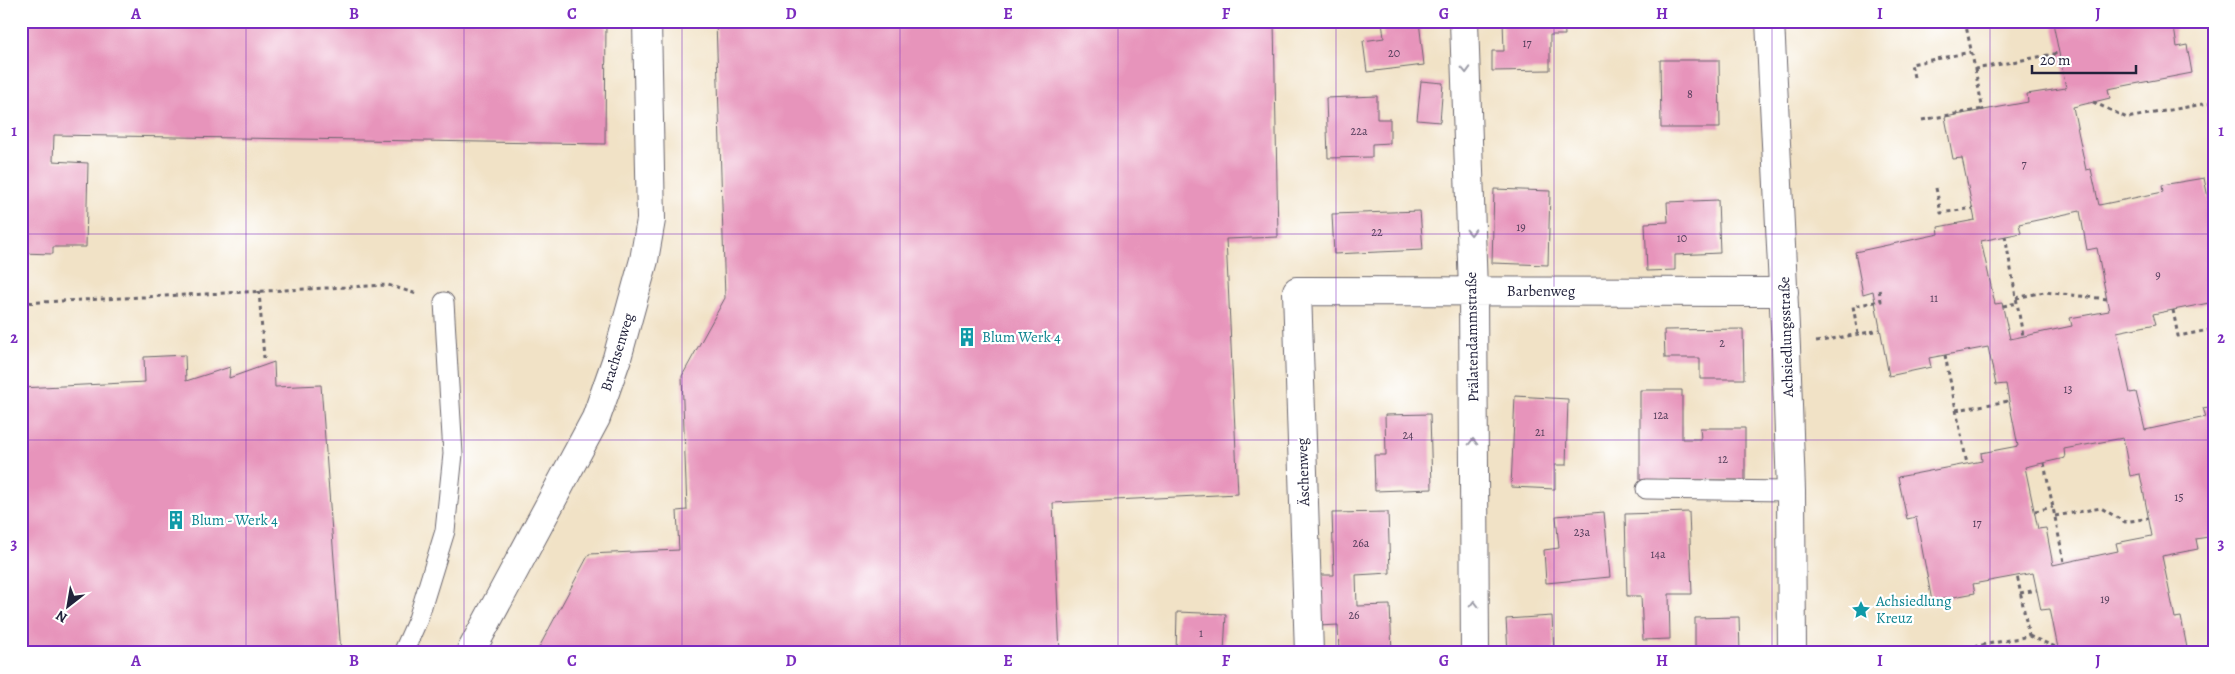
<svg xmlns="http://www.w3.org/2000/svg" width="2235" height="674" viewBox="0 0 2235 674" font-family="Alegreya,serif">
<rect width="100%" height="100%" fill="#fff"/>
<filter id="ink" filterUnits="userSpaceOnUse"><feTurbulence type="fractalNoise" baseFrequency=".02" numOctaves="2"/><feDisplacementMap in="SourceGraphic" scale="10" xChannelSelector="R" yChannelSelector="G"/><feConvolveMatrix kernelMatrix="1 2 1 2 8 2 1 2 1" color-interpolation-filters="sRGB"/></filter>
<filter id="wash" filterUnits="userSpaceOnUse"><feTurbulence type="fractalNoise" baseFrequency=".0096" numOctaves="4" result="noise"/><feDisplacementMap in="SourceGraphic" scale="20" xChannelSelector="R" yChannelSelector="G"/><feGaussianBlur stdDeviation="1.12" result="paint"/><feColorMatrix in="noise" values="0 0 0 0 0 0 0 0 0 0 0 0 0 0 0 0 0 1.4 0 .05"/><feComposite in="paint" operator="in"/></filter>
<g filter="url(#wash)">
<rect width="100%" height="100%" fill="#f1e2c6"/>
<g id="blocks">
<path fill="#e794bb" fill-rule="evenodd" d="M21,21H606L605,144L54,135L53,161L88,163L86,247H53V254L21,253Z
M716,21H1274L1278,237L1226,239L1238,494L1053,503L1060,653H536L589,554L679,550L677,511L687,510L682,376L725,298Z
M1382,21H1419L1424,65L1367,72L1363,41L1384,38Z
M1503,21H1564L1565,35H1550V70L1492,71V51H1504Z
M2043,21H2173L2177,47L2187,45L2192,73L2108,89L2110,98L2073,107L2086,170L2091,169L2099,205L2163,192L2162,185L2204,178L2214,227V302L2153,314L2156,324L2117,332L2130,393L2136,392L2145,430L2206,417L2203,408L2214,406V536L2196,539L2198,549L2162,556L2175,618L2181,617L2188,653H2059L2050,609L2041,610L2033,573L1973,584L1975,593L1932,601L1916,517L1907,519L1898,477L1982,461L1981,453L2018,446L2009,401L2006,384L1996,385L1988,347L1929,358L1931,367L1889,376L1873,291L1863,294L1855,252L1939,234L1938,227L1975,220L1962,158L1953,159L1945,117L2028,102L2027,94L2066,88L2053,23L2044,25ZM2080,211L2087,250L2097,248L2109,311L2070,318L2072,326L2010,339L2002,303L1995,304L1981,241L2021,233L2019,224ZM2123,438L2130,476L2140,474L2152,536L2116,543L2118,551L2053,565L2046,528L2038,529L2025,467L2065,458L2064,449Z
M1660,60H1719L1720,128H1661Z
M1421,81L1443,83L1440,122L1417,120Z
M1377,96V119H1390V143L1372,144V157L1328,158L1326,98Z
M1494,189L1550,191L1548,265L1492,263Z
M1718,200L1720,253L1675,255V270L1647,271L1645,223L1668,222L1667,202Z
M1420,211L1423,250L1334,254L1332,214Z
M1743,329L1744,379H1700V358H1665L1664,330Z
M185,355L186,381L230,367L229,378L274,362L275,387L321,385L341,653H21V388L145,382L144,357Z
M1640,390H1682V439H1701L1700,428H1745V480H1640Z
M1515,396L1568,399L1566,465H1555V489L1511,487Z
M1430,414L1432,489L1375,491L1374,455H1386L1385,415Z
M1388,512L1390,573L1356,575L1357,606L1390,605L1392,653H1339L1338,625L1318,626L1317,575H1334L1332,513Z
M1604,512L1610,577L1546,583L1544,550L1559,548L1556,516Z
M1689,512L1692,594H1669L1670,639L1643,640L1641,596H1627L1625,514Z
M1177,612L1226,614L1224,653H1176Z
M1552,616L1554,653H1508L1506,619Z
M1739,617L1740,653H1695V618Z"/>
</g>
</g>
<g filter="url(#ink)">
<use href="#blocks" fill-opacity="0" stroke="#6a656c" stroke-width="1"/>
<g fill="none" stroke-linecap="round" stroke-linejoin="round">
<g stroke="#6a656c" stroke-width="21">
<path id="service" d="M1646,489L1791,491
M403,653L418,619L445,531L453,454L444,302"/>
</g>
<g stroke="#6a656c" stroke-width="30">
<path id="minor" d="M1464,21L1473,291L1475,653
M1770,21L1786,348L1791,491L1792,653
M470,653L596,418L617,358L644,260L651,220L647,21
M1309,653L1297,291L1784,292"/>
</g>
<path stroke="#6a656c" stroke-width="3" stroke-dasharray="4 4" stroke-linecap="butt" d="M1965,21L1975,69L2059,53
M1975,69L1983,111
M1914,77L1911,64L1971,52
M2093,102L2127,118L2214,102
M1922,120L1983,109
M1936,188L1941,213L1973,208
M2005,236L2023,336
M259,291L264,358
M2016,298L2044,292L2107,299
M21,303L388,285L417,294
M2003,306L2017,303
M2173,310L2178,336L2214,329
M1858,334L1853,306L1881,301L1879,289
M1816,342L1880,330
M1945,355L1967,464
M1956,410L2009,401
M2044,463L2064,562
M2035,511L2053,507
M2055,516L2101,508L2125,522L2149,518
M2213,536L2214,538
M2020,593L2037,590
M2029,636L2058,648
M1942,653L2029,636L2017,575"/>
<use href="#service" stroke="#fff" stroke-width="19"/>
<use href="#minor" stroke="#fff" stroke-width="28"/>
</g>
<defs><path id="oneway-chevron" d="M-2-3.5L2.5 0L-2 3.5" fill="none" stroke-width="1.6" stroke-linecap="round" stroke-linejoin="round" transform="scale(1.25)"/></defs>
<g stroke="#9c9ca7">
<use href="#oneway-chevron" transform="translate(1466 70) rotate(88)"/>
<use href="#oneway-chevron" transform="translate(1471 232) rotate(88)"/>
<use href="#oneway-chevron" transform="translate(1473 442) rotate(-90)"/>
<use href="#oneway-chevron" transform="translate(1474 604) rotate(-90)"/>
</g>
</g>
<path fill="none" stroke="#7b2cbf" stroke-width="1" stroke-opacity="0.55" d="M246,21V653M464,21V653M682,21V653M900,21V653M1118,21V653M1336,21V653M1554,21V653M1772,21V653M1990,21V653M21,234H2214M21,440H2214"/>
<defs>
<g id="building-bare" transform="scale(1.5)"><path d="M-4-6H4V6H1V3H-1V6H-4ZM-2.5-4.3h1.7v1.8h-1.7ZM.8-4.3h1.7v1.8H.8ZM-2.5-1h1.7V.8h-1.7ZM.8-1h1.7V.8H.8Z" fill="#0f9aa8" stroke="#fff" stroke-width="2.5" paint-order="stroke"/></g>
<g id="sight-bare" transform="scale(1.5)"><path d="M0-6L1.8-2.2L6-1.7L2.9 1.2L3.7 5.4L0 3.3L-3.7 5.4L-2.9 1.2L-6-1.7L-1.8-2.2Z" fill="#0f9aa8" stroke="#fff" stroke-width="2.5" paint-order="stroke"/></g>
</defs>
<g fill-rule="evenodd">
<use href="#building-bare" x="967" y="337"/>
<use href="#building-bare" x="176" y="520"/>
<use href="#sight-bare" x="1861" y="610"/>
</g>
<g text-anchor="middle" dominant-baseline="central" stroke-width="4.5" stroke-linejoin="round" paint-order="stroke">
<g font-size="12" fill="#533e5b">
<text x="1527" y="43">17</text>
<text x="1394" y="53">20</text>
<text x="1690" y="94">8</text>
<text x="1359" y="131">22a</text>
<text x="2024" y="164">7</text>
<text x="1521" y="227">19</text>
<text x="1377" y="232">22</text>
<text x="1682" y="238">10</text>
<text x="2158" y="275">9</text>
<text x="1934" y="298">11</text>
<text x="1722" y="343">2</text>
<text x="2068" y="389">13</text>
<text x="1661" y="415">12a</text>
<text x="1540" y="432">21</text>
<text x="1408" y="435">24</text>
<text x="1723" y="459">12</text>
<text x="2179" y="497">15</text>
<text x="1977" y="523">17</text>
<text x="1582" y="532">23a</text>
<text x="1361" y="543">26a</text>
<text x="1658" y="554">14a</text>
<text x="2105" y="599">19</text>
<text x="1354" y="615">26</text>
<text x="1201" y="633">1</text>
</g>
<g font-size="15" fill="#22223b" stroke="#fff">
<text x="1541" y="291">Barbenweg</text>
<text transform="translate(1472 337) rotate(-91)">Prälatendammstraße</text>
<text transform="translate(1786 337) rotate(-92)">Achsiedlungsstraße</text>
<text transform="translate(617 352) rotate(-73)">Brachsenweg</text>
<text transform="translate(1303 472) rotate(-92)">Äschenweg</text>
</g>
<g font-size="15" fill="#0d838f" stroke="#fff" text-anchor="start">
<text x="982" y="337">Blum Werk 4</text>
<text x="191" y="520">Blum - Werk 4</text>
<text x="1876" y="601">Achsiedlung<tspan x="1876" dy="17">Kreuz</tspan></text>
</g>
</g>
<rect width="2235" height="674" fill="none" stroke="#fff" stroke-width="55"/>
<g transform="translate(68 606) rotate(211)" stroke="#ffffff" stroke-width="4" paint-order="stroke">
<path d="M0-4L9 19L0 12L-9 19Z" fill="#22223b"/>
<text y="-8" font-size="14" font-weight="bold" text-anchor="middle" fill="#22223b">N</text>
</g>
<path d="M2032 65v8h104v-8" fill="none" stroke="#22223b" stroke-width="2.5"/>
<text x="2040" y="65" font-size="15" fill="#22223b" stroke="#ffffff" stroke-width="4" paint-order="stroke">20 m</text>
<rect x="28" y="28" width="2180" height="618" fill="none" stroke="#7b2cbf" stroke-width="2"/>
<g font-size="16" text-anchor="middle" font-weight="bold" fill="#7b2cbf">
<text x="136" y="19">A</text>
<text x="354" y="19">B</text>
<text x="572" y="19">C</text>
<text x="791" y="19">D</text>
<text x="1008" y="19">E</text>
<text x="1226" y="19">F</text>
<text x="1444" y="19">G</text>
<text x="1662" y="19">H</text>
<text x="1880" y="19">I</text>
<text x="2098" y="19">J</text>
<text x="14" y="136">1</text>
<text x="2221" y="136">1</text>
<text x="14" y="343">2</text>
<text x="2221" y="343">2</text>
<text x="14" y="549">3</text>
<text x="2221" y="549">3</text>
<text x="136" y="666">A</text>
<text x="354" y="666">B</text>
<text x="572" y="666">C</text>
<text x="791" y="666">D</text>
<text x="1008" y="666">E</text>
<text x="1226" y="666">F</text>
<text x="1444" y="666">G</text>
<text x="1662" y="666">H</text>
<text x="1880" y="666">I</text>
<text x="2098" y="666">J</text>
</g>
</svg>
